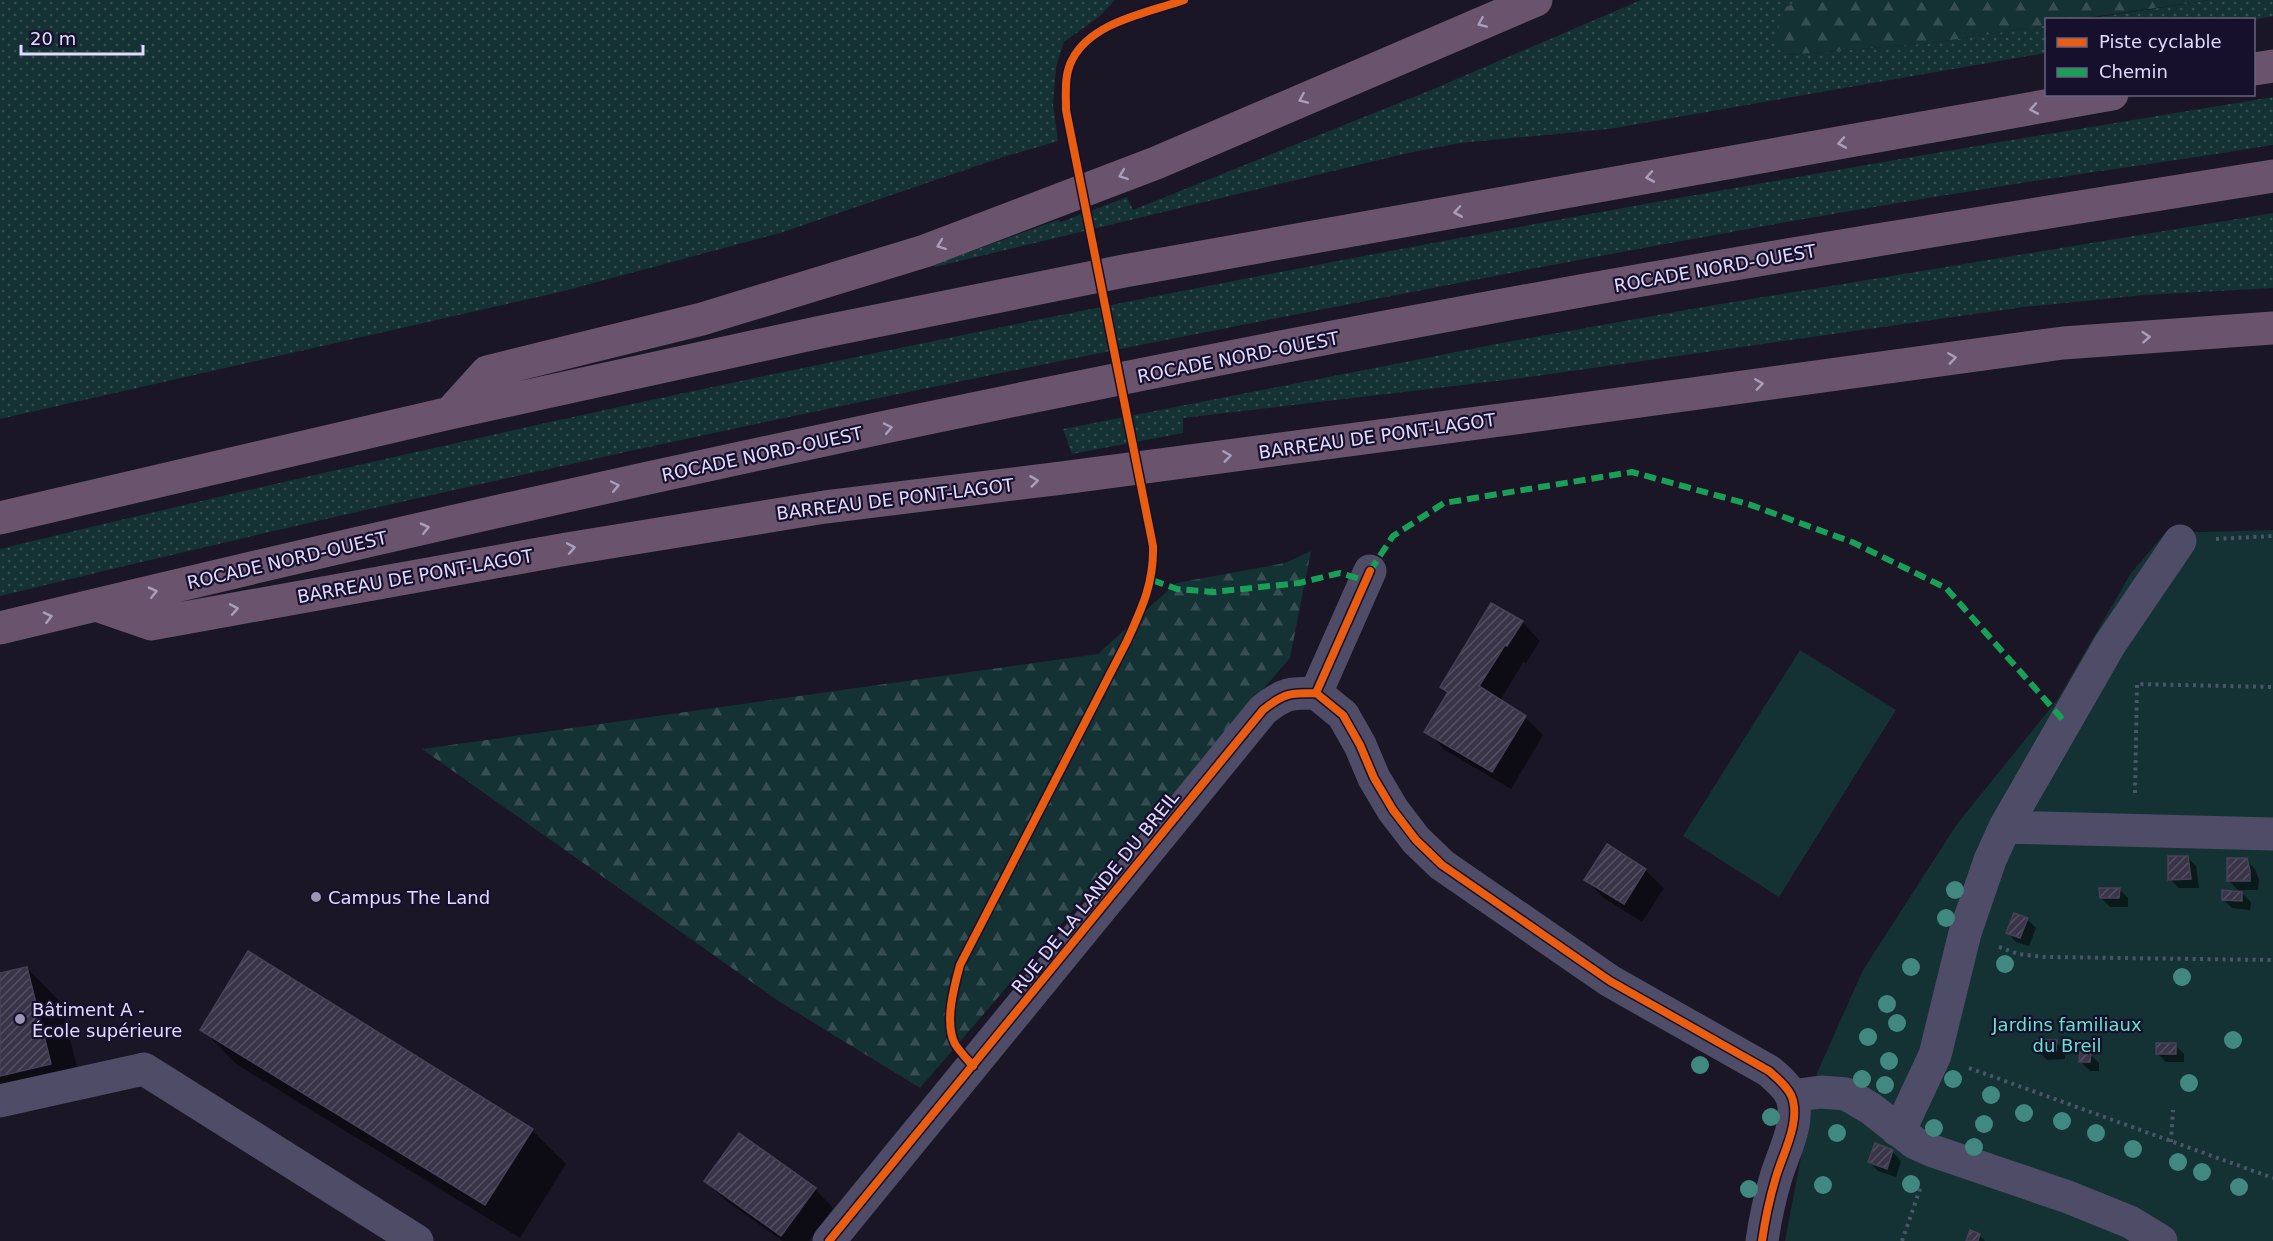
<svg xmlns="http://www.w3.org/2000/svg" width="2273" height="1241" viewBox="0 0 2273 1241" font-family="'DejaVu Sans',sans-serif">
<defs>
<pattern id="grass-dots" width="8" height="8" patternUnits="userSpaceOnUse" patternTransform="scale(1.5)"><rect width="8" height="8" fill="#143134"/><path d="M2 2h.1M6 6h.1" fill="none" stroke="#364e52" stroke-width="1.8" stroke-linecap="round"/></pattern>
<pattern id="forest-firs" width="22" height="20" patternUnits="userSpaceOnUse" patternTransform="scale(1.5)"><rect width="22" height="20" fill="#143134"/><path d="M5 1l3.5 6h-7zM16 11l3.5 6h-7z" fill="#364e52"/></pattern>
<pattern id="building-hatch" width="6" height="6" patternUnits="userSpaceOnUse" patternTransform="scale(1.5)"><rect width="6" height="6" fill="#393447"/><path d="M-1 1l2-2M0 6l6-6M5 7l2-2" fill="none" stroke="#555163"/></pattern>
</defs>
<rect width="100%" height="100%" fill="#1a1626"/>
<path fill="url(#grass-dots)" d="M0,0H1115L1100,16L1064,42L1056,67L1053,104L1058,141L1000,158L780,233L560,292L0,419Z
M1641,0H1803L1781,10L1787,55L1932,43L2046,25V53L1609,129L1460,143L1408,153L935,267L933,265L1058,220L1061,222L1127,197L1133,210L1431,90Z
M2211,0H2273V16L2254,20H2079Z
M2273,97V145C2181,160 2089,172 1997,187C1747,226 1499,275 1252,323C832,405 415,495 0,596V549C751,367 1510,220 2273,97Z
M2273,213V288L2144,295L2024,307L1522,378L1183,418V433L1072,454L1063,429L1507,342L1697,308Z"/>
<path fill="url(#forest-firs)" d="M1803,0H2211L2079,19L2046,20V25L1932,43L1787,55L1777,39L1781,9Z
M1311,551L1290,658L920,1088L780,1002L422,749L1098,654L1176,583L1285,563Z"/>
<path fill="#143134" d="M2273,530V1241H1785L1817,1073L1863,970L1957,824L2057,700L2131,573L2165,533Z
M1800,650L1896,710L1779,897L1683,836Z"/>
<path fill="#0007" d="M1522,622L1540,641L1526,663L1523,662L1500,701L1525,717L1543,735L1511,789L1445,750L1426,731L1449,694L1442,687Z
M1607,846L1645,870L1664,888L1642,922L1604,898L1586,880Z
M2187,857L2196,866L2199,888H2179L2170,879Z
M2246,860L2255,869L2259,880L2258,890H2238L2229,881Z
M2119,889L2128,898V907H2110L2101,898Z
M2242,893L2251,902L2250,910L2232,908L2223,899Z
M2027,919L2036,928L2029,946L2016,942L2008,933Z
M27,968L61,1003L85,1099L0,1117V975Z
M202,1029L532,1130L566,1164L520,1238L236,1064Z
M2056,1042L2065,1051V1059L2047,1060L2038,1051Z
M2175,1045L2184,1054V1062H2166L2157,1053Z
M2090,1054L2099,1063V1071H2090L2081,1062Z
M739,1136L815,1189L833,1208L809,1241H782L725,1200L706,1181Z
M1876,1145L1893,1152L1901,1161L1896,1177L1878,1171L1869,1162Z
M1979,1235L1985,1241H1968Z"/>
<path fill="url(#building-hatch)" stroke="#474158" stroke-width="1.5" d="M1491,603L1523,621L1507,646L1505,645L1479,686L1526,716L1492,772L1424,732L1448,692L1440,687Z
M1607,844L1646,869L1624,904L1584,880Z
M2168,856H2188L2191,879L2168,880Z
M2227,858H2247L2250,870V881H2227Z
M2099,888H2120L2119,898H2100Z
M2222,890L2242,892V901L2222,900Z
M2014,913L2028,918L2020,938L2006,933Z
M248,951L533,1129L485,1205L200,1030Z
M27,967L51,1064L0,1076V973Z
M2037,1040H2057L2056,1051H2037Z
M2156,1043H2176V1054H2156Z
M2080,1052H2091L2090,1062H2079Z
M739,1133L816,1188L781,1236L704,1181Z
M1875,1143L1893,1150L1887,1169L1868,1162Z
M1970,1230L1980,1234L1978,1241H1966Z"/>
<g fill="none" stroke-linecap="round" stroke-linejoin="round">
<path stroke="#495667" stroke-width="4" stroke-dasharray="3 4.5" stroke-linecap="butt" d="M2216,539L2273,536
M2135,793L2137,684L2273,687
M1999,947L2018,954L2045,957L2273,960
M1969,1068L2273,1178
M2171,1142L2173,1110
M1902,1241L1921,1186"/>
<path stroke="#4e4c66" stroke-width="33" d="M1316,693L1343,715L1360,745L1374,778L1393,810L1416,840L1442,865L1610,981L1769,1071C1777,1078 1786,1085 1791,1095C1802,1120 1783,1153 1776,1177C1770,1197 1765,1220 1762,1241
M2005,827L2273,834
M1791,1096L1821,1092L1846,1094L1870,1108L1915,1143L1933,1151L2068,1197L2130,1222L2161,1241
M0,1101L144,1069L417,1241
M1897,1130L1906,1117L1935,1055L1965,933L1990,860L2005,827L2110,644L2180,541
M829,1241L1263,710C1284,693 1290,693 1316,693L1370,571"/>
<path stroke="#6a536d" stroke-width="33" d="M2254,69L2273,66
M450,413L487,372L702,319L925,251L1156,163L1536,0
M0,518L450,413L821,332L1124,271L2112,94
M96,605L151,624L567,549L825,507L1062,478L1553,413L2063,343L2273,328
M0,628C498,507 999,398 1503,305C1759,258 2016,217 2273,176"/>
<path stroke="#1a9f57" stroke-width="6" stroke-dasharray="12 6" stroke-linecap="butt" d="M1370,571L1393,536L1444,503L1632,472L1748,504L1852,542L1946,588L2065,722
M1152,580L1177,589L1213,592L1299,583L1340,573L1366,581"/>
<g stroke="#17102c" stroke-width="11">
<path id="cycleway" d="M1316,693L1343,715L1360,745L1374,778L1393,810L1416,840L1442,865L1610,981L1769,1071C1777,1078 1786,1085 1791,1095C1802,1120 1783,1153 1776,1177C1770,1197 1765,1220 1762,1241
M973,1066C967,1059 960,1052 955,1044C944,1023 954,987 960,965L1127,641C1142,608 1154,583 1153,546L1066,110C1066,94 1064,75 1072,60C1091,22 1147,13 1184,0
M829,1241L1263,710C1284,693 1290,693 1316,693L1370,571"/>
</g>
<use href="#cycleway" stroke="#e95d12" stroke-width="8"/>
</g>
<g fill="#418881">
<circle cx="1955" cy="890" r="9"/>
<circle cx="1946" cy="918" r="9"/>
<circle cx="2005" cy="964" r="9"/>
<circle cx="1911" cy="967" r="9"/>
<circle cx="2182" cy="977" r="9"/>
<circle cx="1887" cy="1004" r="9"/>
<circle cx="1897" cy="1023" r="9"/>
<circle cx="1868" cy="1037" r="9"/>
<circle cx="2233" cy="1040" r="9"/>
<circle cx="1889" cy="1061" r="9"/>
<circle cx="1700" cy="1065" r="9"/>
<circle cx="1862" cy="1079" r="9"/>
<circle cx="1953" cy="1079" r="9"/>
<circle cx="2189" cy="1083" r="9"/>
<circle cx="1885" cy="1085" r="9"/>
<circle cx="1991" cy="1095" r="9"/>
<circle cx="2024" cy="1113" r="9"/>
<circle cx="1771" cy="1117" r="9"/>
<circle cx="2062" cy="1121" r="9"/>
<circle cx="1984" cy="1124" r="9"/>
<circle cx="1934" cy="1128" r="9"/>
<circle cx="1837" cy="1133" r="9"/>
<circle cx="2096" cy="1133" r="9"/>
<circle cx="1974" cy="1147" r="9"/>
<circle cx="2133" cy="1149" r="9"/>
<circle cx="2178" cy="1162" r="9"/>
<circle cx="2202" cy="1172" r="9"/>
<circle cx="1911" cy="1184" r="9"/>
<circle cx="1823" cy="1185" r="9"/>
<circle cx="2239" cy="1187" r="9"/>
<circle cx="1749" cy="1189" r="9"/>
</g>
<defs><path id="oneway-chevron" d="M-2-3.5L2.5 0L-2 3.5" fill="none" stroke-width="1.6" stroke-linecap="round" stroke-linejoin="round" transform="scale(1.5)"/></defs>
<g stroke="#ab9ebd">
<use href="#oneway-chevron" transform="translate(1482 23) rotate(157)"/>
<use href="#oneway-chevron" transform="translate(1303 99) rotate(157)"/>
<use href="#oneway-chevron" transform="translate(2034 109) rotate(170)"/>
<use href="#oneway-chevron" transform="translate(1842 143) rotate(170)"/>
<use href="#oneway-chevron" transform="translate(1123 175) rotate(159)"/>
<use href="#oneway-chevron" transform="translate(1650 177) rotate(170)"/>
<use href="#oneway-chevron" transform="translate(1458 212) rotate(170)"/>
<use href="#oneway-chevron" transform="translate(941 245) rotate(159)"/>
<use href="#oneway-chevron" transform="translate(2146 337) rotate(-4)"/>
<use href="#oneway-chevron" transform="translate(1952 358) rotate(-8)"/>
<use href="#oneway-chevron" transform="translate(1759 384) rotate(-8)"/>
<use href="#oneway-chevron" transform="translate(888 428) rotate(-12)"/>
<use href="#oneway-chevron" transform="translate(1227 456) rotate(-8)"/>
<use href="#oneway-chevron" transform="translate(1034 481) rotate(-7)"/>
<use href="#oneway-chevron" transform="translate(615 486) rotate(-12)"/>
<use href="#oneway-chevron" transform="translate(425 528) rotate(-13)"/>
<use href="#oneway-chevron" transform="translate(571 548) rotate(-10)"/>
<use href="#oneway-chevron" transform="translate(153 592) rotate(-13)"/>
<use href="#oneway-chevron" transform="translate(234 609) rotate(-10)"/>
<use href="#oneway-chevron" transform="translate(48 617) rotate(-14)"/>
</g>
<g fill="#9b96b3" stroke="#17102c" stroke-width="2">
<circle cx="316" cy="897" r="6"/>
<circle cx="20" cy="1019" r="6"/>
</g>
<g text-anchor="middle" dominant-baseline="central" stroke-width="4.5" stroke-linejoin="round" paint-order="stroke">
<g font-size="18" fill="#e1dbff" stroke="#17102c">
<text transform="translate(1715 268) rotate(-10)">ROCADE NORD-OUEST</text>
<text transform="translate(1238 357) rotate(-11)">ROCADE NORD-OUEST</text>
<text transform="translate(1377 436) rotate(-8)">BARREAU DE PONT-LAGOT</text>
<text transform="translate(762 454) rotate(-12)">ROCADE NORD-OUEST</text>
<text transform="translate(895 499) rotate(-7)">BARREAU DE PONT-LAGOT</text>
<text transform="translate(287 560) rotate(-13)">ROCADE NORD-OUEST</text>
<text transform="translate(415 576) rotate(-10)">BARREAU DE PONT-LAGOT</text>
<text transform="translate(1095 892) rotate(-51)">RUE DE LA LANDE DU BREIL</text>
</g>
<g font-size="18" fill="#e1dbff" stroke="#17102c" text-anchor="start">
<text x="328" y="897">Campus The Land</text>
<text x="32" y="1009">Bâtiment A -<tspan x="32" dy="21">École supérieure</tspan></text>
</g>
<g font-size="18" fill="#61e5cc" stroke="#17102c">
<text x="2067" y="1024">Jardins familiaux<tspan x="2067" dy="21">du Breil</tspan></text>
</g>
</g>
<rect x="2045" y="18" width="210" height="78" fill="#17102c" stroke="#686180" stroke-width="1.5"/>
<rect x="2057" y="38" width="30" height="9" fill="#e95d12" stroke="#686180" stroke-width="1.5"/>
<text x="2099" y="48" font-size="18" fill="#e1dbff">Piste cyclable</text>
<rect x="2057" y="68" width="30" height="9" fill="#1a9f57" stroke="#686180" stroke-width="1.5"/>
<text x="2099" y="78" font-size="18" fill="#e1dbff">Chemin</text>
<path d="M21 45v9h122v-9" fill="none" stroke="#e1dbff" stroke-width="3"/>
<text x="30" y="45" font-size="18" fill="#e1dbff" stroke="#17102c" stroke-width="4.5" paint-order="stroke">20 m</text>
</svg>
